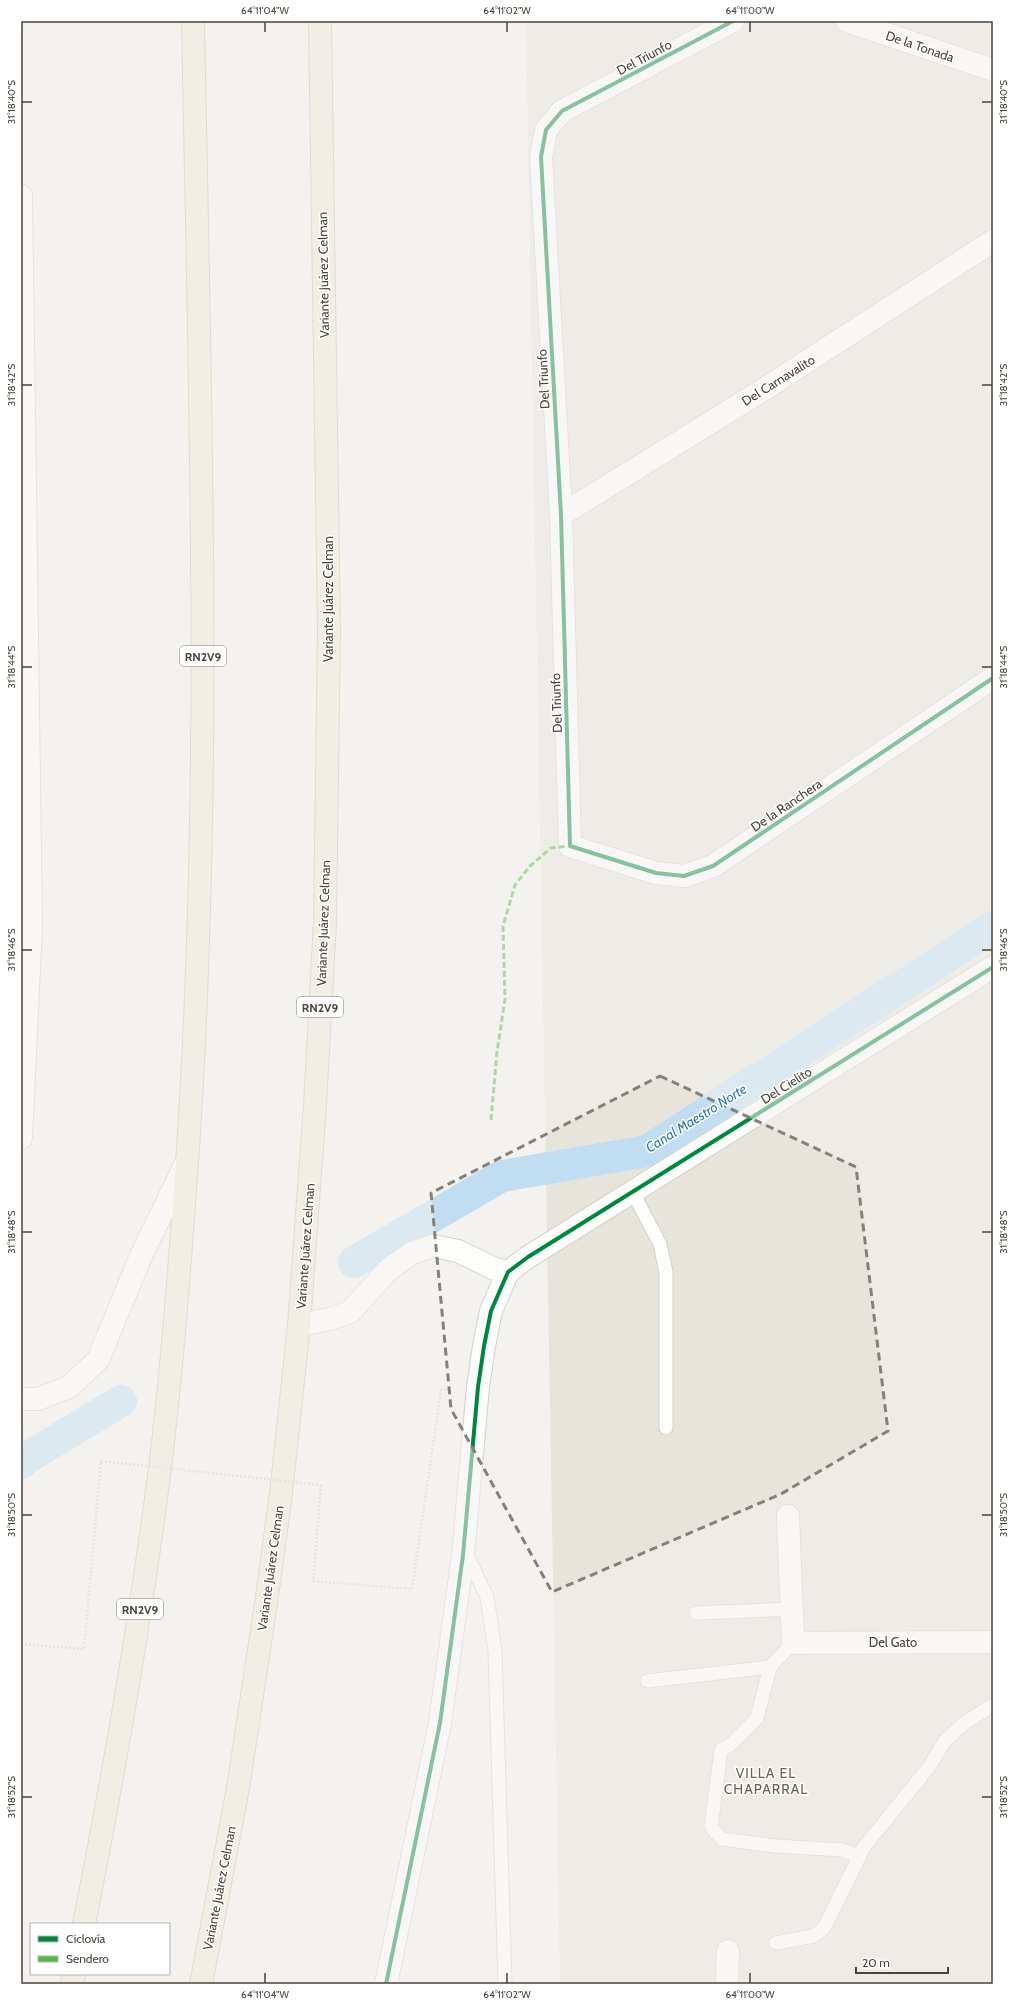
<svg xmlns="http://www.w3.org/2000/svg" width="1014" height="2005" viewBox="0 0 1014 2005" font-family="Cabin,sans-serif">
<rect width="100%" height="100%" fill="#f4f2ee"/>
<path fill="#e7e4dc" d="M526,21H993V1984H560Z"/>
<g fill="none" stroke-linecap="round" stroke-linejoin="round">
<path stroke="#c0ddf1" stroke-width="32" d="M354,1262L502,1176L647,1151L993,927
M21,1463L25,1459L121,1401"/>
<g stroke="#d2d0cb" stroke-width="15">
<path id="service" d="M633,1193L660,1244L666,1272V1428
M465,1551L487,1597L495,1651L505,1984
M696,1613L791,1609
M793,1643L770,1667L757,1718L730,1745L721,1750L711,1827L722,1839L776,1846L842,1850L859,1856
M647,1681L770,1667
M776,1943L814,1936L824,1928L864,1847L929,1767L944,1742L963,1724L993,1705"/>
</g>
<g stroke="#d2d0cb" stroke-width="24">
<path id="minor" d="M733,21L562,111L546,130L541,157L561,515L570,846L656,873L684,876L713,866L993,678
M847,21L993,70
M21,196L31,926L21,1138
M561,515L763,390L993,241
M299,1325L330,1319L350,1312L388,1270L412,1253L433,1246L458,1251L495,1269L508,1272
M21,1399H38L69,1387L98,1360L141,1256L187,1161
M788,1516L793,1643L993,1642
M386,1984L440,1723L463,1555L478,1387L484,1346L491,1311L508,1272L528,1257L993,967
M727,1984L728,1951"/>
</g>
<g stroke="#ccbfa9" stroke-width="24">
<path id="motorway" d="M84,1924C112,1783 137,1641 156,1498C171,1387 179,1275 187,1163C213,783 200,402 193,21
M72,1984L74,1974
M201,1984L238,1788L267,1597L281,1493L299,1325L315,1105L325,922L329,630L320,21"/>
</g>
<path stroke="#d3d2cc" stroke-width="2.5" stroke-dasharray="2 2" stroke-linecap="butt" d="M321,1485L313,1581L412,1589L441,1390L451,1389
M21,1644L84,1649L101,1461"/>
<use href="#service" stroke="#fdfdfc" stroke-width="13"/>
<use href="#minor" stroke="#fdfdfc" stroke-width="22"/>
<use href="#motorway" stroke="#ede8db" stroke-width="22"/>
<path stroke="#d3d2cc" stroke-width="2.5" stroke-dasharray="2 2" stroke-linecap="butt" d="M101,1461L321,1485"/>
<path stroke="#58b947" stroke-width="3" stroke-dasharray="6 3" stroke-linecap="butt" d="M491,1120L497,1052L505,999L503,926L515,885L530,866L551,848L570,846"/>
<g stroke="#fff" stroke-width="6">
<path id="cycleway" d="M733,21L562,111L546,130L541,157L561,515L570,846L656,873L684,876L713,866L993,678
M386,1984L440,1723L463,1555L478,1387L484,1346L491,1311L508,1272L528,1257L993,967"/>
</g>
<use href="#cycleway" stroke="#00873e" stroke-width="4"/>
</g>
<path d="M0 0H1014V2005H0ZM660,1076L856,1167L888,1431L781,1494L552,1592L451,1409L431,1193Z" fill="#f4f2ee" fill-opacity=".55" fill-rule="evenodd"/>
<path fill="none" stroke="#868178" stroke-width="3" stroke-dasharray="8 5" stroke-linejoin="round" d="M660,1076L856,1167L888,1431L781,1494L552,1592L451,1409L431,1193Z"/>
<path fill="none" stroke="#4b4439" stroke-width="1.5" d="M265,22V32M507,22V32M750,22V32M22,102H32M982,102H992M22,385H32M982,385H992M22,667H32M982,667H992M22,950H32M982,950H992M22,1232H32M982,1232H992M22,1515H32M982,1515H992M22,1797H32M982,1797H992M265,1973V1983M507,1973V1983M750,1973V1983"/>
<g text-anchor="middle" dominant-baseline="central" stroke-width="3" stroke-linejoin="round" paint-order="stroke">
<g fill="#fff" stroke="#817c74" stroke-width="1">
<rect x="180" y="646" width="46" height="20" rx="3"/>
<rect x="297" y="997" width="46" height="20" rx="3"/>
<rect x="117" y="1599" width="46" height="20" rx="3"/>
</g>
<g font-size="12" font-weight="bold" fill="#4b4439">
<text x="203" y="656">RN2V9</text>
<text x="320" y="1007">RN2V9</text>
<text x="140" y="1609">RN2V9</text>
</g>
<g font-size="13" fill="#4b4439" stroke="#fff">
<text transform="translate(920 46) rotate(19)">De la Tonada</text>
<text transform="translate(644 57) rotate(-28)">Del Triunfo</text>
<text transform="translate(323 275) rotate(-91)">Variante Juárez Celman</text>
<text transform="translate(543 379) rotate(-93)">Del Triunfo</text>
<text transform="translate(778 380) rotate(-32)">Del Carnavalito</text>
<text transform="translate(328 599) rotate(-90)">Variante Juárez Celman</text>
<text transform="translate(556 703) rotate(-92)">Del Triunfo</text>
<text transform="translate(786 805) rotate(-34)">De la Ranchera</text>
<text transform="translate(323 923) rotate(-88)">Variante Juárez Celman</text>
<text transform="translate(786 1085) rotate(-32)">Del Cielito</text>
<text transform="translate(305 1246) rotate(-86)">Variante Juárez Celman</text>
<text transform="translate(270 1568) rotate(-82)">Variante Juárez Celman</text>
<text x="893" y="1642">Del Gato</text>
<text transform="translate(219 1888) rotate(-79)">Variante Juárez Celman</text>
</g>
<g font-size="14" font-style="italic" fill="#2e7ab2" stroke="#fff">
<text transform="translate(696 1118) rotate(-32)">Canal Maestro Norte</text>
</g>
<g font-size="14" letter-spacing="1" fill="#6e6250" stroke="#fff">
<text x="766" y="1773">VILLA EL<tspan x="766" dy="16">CHAPARRAL</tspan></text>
</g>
</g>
<rect width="1014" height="2005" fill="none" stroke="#ffffff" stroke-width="44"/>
<rect x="30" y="1923" width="140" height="52" fill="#ffffff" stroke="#b7b4b0"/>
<rect x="38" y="1936" width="20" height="6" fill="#00873e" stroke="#b7b4b0"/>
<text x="66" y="1943" font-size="12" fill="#4b4439">Ciclovía</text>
<rect x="38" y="1956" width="20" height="6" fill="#58b947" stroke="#b7b4b0"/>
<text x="66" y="1963" font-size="12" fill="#4b4439">Sendero</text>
<path d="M856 1967v6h92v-6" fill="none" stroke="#4b4439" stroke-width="2"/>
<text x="862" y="1967" font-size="12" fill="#4b4439" stroke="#ffffff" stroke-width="3" paint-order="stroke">20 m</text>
<rect x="22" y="22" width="970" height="1961" fill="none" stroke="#4b4439" stroke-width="1.5"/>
<g font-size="10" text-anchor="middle" fill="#4b4439">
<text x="265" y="14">64°11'04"W</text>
<text x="507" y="14">64°11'02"W</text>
<text x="750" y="14">64°11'00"W</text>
<text transform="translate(11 102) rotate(-90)" y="4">31°18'40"S</text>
<text transform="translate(1003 102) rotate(-90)" y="4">31°18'40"S</text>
<text transform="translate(11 385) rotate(-90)" y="4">31°18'42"S</text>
<text transform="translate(1003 385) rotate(-90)" y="4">31°18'42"S</text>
<text transform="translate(11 667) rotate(-90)" y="4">31°18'44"S</text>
<text transform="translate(1003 667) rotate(-90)" y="4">31°18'44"S</text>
<text transform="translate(11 950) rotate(-90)" y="4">31°18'46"S</text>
<text transform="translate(1003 950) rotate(-90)" y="4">31°18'46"S</text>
<text transform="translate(11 1232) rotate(-90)" y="4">31°18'48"S</text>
<text transform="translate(1003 1232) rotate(-90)" y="4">31°18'48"S</text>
<text transform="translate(11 1515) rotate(-90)" y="4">31°18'50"S</text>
<text transform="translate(1003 1515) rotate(-90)" y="4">31°18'50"S</text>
<text transform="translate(11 1797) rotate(-90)" y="4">31°18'52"S</text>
<text transform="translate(1003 1797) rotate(-90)" y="4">31°18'52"S</text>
<text x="265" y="1998">64°11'04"W</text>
<text x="507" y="1998">64°11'02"W</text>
<text x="750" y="1998">64°11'00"W</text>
</g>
</svg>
